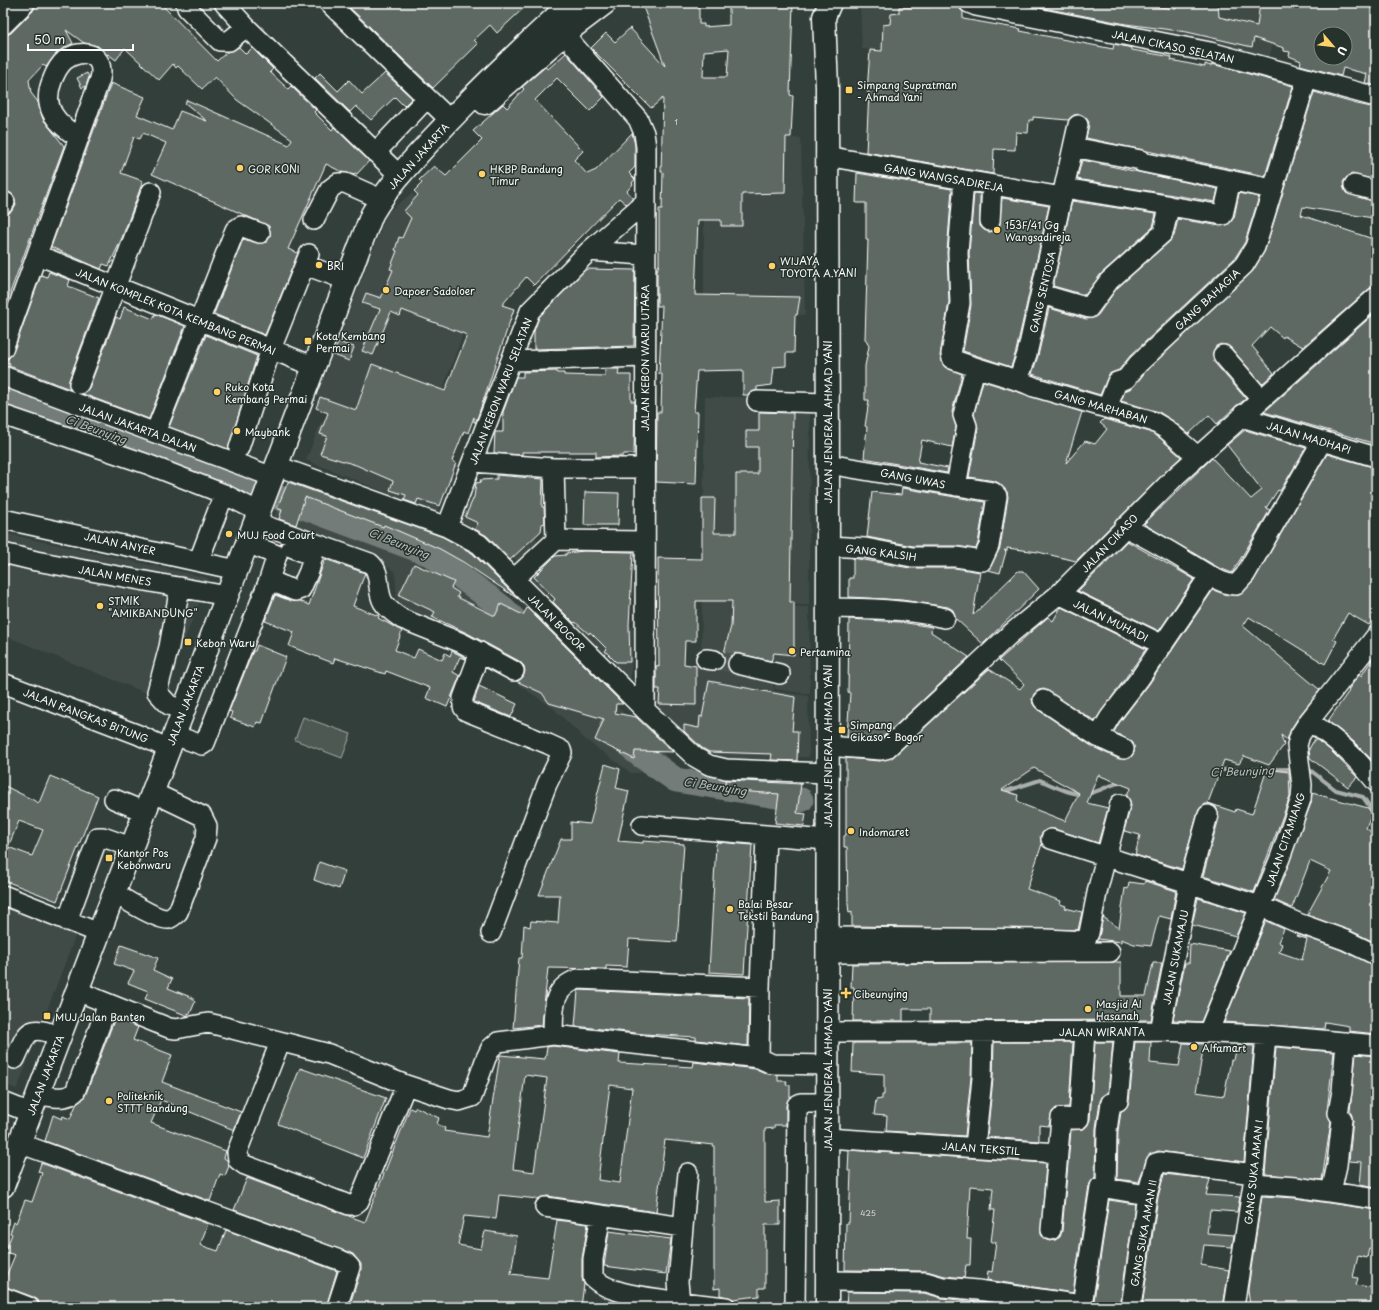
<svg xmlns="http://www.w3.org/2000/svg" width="1379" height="1310" viewBox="0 0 1379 1310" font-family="'Playpen Sans',sans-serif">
<rect width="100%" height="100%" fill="#333f3a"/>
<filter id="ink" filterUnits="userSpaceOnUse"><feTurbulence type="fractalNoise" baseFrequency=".025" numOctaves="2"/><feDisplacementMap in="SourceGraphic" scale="8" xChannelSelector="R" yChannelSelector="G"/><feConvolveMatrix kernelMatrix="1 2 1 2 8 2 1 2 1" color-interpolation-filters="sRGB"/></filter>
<g filter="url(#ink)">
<path fill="#404c47" d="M860,3H927L926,53L862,49Z
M1101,3H1278L1280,18L1268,62L1099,28Z
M704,129L736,139L801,138L805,315H704Z
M412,193L487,268L422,446L317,396L387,213Z
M705,397H810L809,605L760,604L739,651V668H741L740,652L761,606L809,607L810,694L775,689V681H773L774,691L808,696L809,757L728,759L696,746L656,708V673L666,661L701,665Z
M321,422L360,436L446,486L437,513L306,460Z
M290,478L386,513L450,541L469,557L681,771L631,773L586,740L552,707L519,685V673L426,623L397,601L395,572L375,557L271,524Z
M468,491L485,503L524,522L538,541L517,562L499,536L479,531L461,521Z
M3,533L209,578L161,699L3,635Z
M551,558L592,598L602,592L634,630L630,684L533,589L530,578Z
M3,901L78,929L17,1089L3,1084Z"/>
<path fill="#4d5853" stroke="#a6aca9" d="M303,717L351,734L342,758L295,740Z"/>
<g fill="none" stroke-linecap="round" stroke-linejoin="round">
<path stroke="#abb0ae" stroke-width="4" d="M1215,770L1294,769
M1305,770H1310L1336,790L1363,797L1372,810L1376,821
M1000,793L1040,780C1053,786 1077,798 1091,793C1102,790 1111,784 1123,782"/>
<path stroke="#737b78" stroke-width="25" d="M3,395L430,554L503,608L524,630
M612,726L636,752L676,780L801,800"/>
</g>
<path fill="#5f6964" stroke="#fff" fill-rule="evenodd" d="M36,3H160L217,61L227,52L239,47L246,54L252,48L273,69L270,72L288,89L291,86L316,110L314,112L332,130L334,127L369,161L357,174L355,173L354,175L342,172L326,164L288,249L298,253L265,335L214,314L243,239L257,243L267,242L270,236L269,226L152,174L166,143L143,133L140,139L134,137L121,173L143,181L122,238L109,266L103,264L101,269L51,247L111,83L145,97L137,115L172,130L180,111L207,121L185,103L187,100L289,145L292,139L237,100L215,77L202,89L178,66L176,68L173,64L159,80L125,48L116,60L108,54L107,55L98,46L84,43L66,30L73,43L58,52L46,67L43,65L29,80L31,93L38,102L43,119L64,146L3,312V215L11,212L16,204L13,195L3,191V36L11,33L33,11Z
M345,3H529L497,33L490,25L474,40L478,44L433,88Z
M650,3H699V24H704V27L729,25V3H793L790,95L793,96L791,137H786L785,193L742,194V226H721V220H698L695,295L800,297L797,315H795L794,353H786V366L774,367L772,385L757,387V390L748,395H743V370L697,371L694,412H698L696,484L656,482L657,412H661L662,374H659L662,306H657V271L659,264V209H662L663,172H661L663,98L651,108L591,48L606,33L615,42L630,28L665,66L642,4ZM729,49L727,77H703L704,51Z
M931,3H958L960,9L963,12V19L1021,29L1020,31L1113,49L1114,44L1132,48V50L1172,57L1171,60L1205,67V64L1211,66L1212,64L1293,86L1265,176L1086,138L1089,122L1085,117L1080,114L1074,115L1068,120L1033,117V120H1029L1028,133L1016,132L1015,150L994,149L993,174L866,152L869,92H867L870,50L882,51L883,25L890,24L891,14L899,13V7H931Z
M1018,3H1126L1176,9V3H1218L1219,17L1257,26L1260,3H1376V14H1374L1376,86L1365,83L1367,74L1343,68L1341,76L1300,65L1301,61L1289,56L1290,52L1284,51V48L1254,38L1252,47L1187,32L1126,24ZM1321,34H1345V58H1321Z
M566,53L604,97L590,111L557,78L535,100L583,151L574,160L587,174L596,170L632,133L635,145V167L629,173L635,179L632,183L633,184L627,191L633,198L626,204L619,198L534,285L526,277L502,305L514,309L476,422H474V417L468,433L464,431L452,461L456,463L440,506L418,499L416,504L404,500L406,495L390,490L393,481L356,465L320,454L327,436L320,434L328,413L316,408L320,397L356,410L372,364L445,391L467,335L402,310L400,316L391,312L373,355L362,351L380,309L362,303L366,293L381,298L393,270L390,269L397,251L395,250L399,237L402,238L411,218L404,211L418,195L414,191L422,183L419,180L434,166L446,176L482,140L473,131L503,104L507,108L524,89L522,87L545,67L548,69Z
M87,73L89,77L86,86L82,88L77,78Z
M320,73L338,91L349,80L362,94L385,73L412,98L404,106L395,97L371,120L356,106L350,112L315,78Z
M1314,92L1357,104L1376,108V180L1352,174L1347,177L1343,182L1344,188L1346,193L1372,201L1371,206H1374L1373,218L1303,207L1301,215L1376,240V286L1369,289L1303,347L1284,336L1283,338L1270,327L1252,346L1274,373L1262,384L1231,348L1221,344L1216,346L1213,352L1214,362L1246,399L1236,406L1217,424L1209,415L1189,434L1173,421L1159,412L1121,401L1125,391L1134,386L1146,371L1253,271L1265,250Z
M1082,160L1218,189L1215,202L1077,179Z
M857,173L952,189L947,252L949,302L940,356L944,366L962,374L952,412L956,427L952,447L922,440L918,462L948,468L947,473L864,458L867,427L865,426L869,400H865V366L869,346L865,339L868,240H866V203H856Z
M974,193L980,194V226L984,230L989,232L995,231L999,227L1002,198L1049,206L1016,351L1011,367L963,351L971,305L969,253Z
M1239,193L1259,197L1245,242L1235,258L1130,356L1119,370L1109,374L1100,395L1032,374L1038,356L1049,308L1086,319L1093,318L1098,315L1117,288L1170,241L1174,236L1178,219L1221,226L1227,225L1234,218Z
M1072,201L1156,214L1153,227L1102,273L1085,295L1053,286Z
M586,269L635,270L634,346L534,349V331L539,317Z
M49,272L70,280L68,286L99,298L69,380L70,389L9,366L10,363L5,362L13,353L41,275L47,277Z
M124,307L153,319L155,314L185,326L149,419L83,394L89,388L116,317L120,319Z
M1376,312V444L1264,412L1308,373Z
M206,335L257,356L228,449L169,427Z
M338,342L354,347L349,361L334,355Z
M605,369H619L618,375H631V401H635L634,454H624L623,456L596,457V452H522V455L494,453L495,432H503V412L516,377H523V372L557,371V373H564V375L605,376Z
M983,381L1082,412L1066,463L1085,441L1095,444L1107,429L1100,423L1104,419L1150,432L1160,438L1181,457L1076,561L1038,552L1007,548V551L1004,550L1006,552L1000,573L988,570L1000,548L1008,497L1007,492L1000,484L995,481L969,477L978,428L974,414Z
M759,412L793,413L790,602H794V655L774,653L771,661L735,653L730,657L728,667L723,666L725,661L722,653H724L731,626L732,601H696V641H685L684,664L696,666V705L659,704L660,689H656V666L659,667L658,558L702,559V498H715L714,533H736V474H758V447H746V431H759Z
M1245,430L1306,448L1280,491L1278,490L1266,508L1270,510L1232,573L1217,567L1144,524L1212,458L1251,499L1262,490L1227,445Z
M1327,454L1376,468V613L1369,625L1348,613L1333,639L1337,641L1325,664L1249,617L1243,626L1320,690L1300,715L1291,729L1287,740L1281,735L1284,745L1269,765L1244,756L1239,764L1224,760L1209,800L1208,803L1235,812L1236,809L1252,814L1267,769L1289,772L1290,797L1254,892L1203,876L1219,818L1218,812L1216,807L1211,804H1205L1198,812L1182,869L1135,855L1140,835L1124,831L1131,806L1130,801L1126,795L1131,788L1098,775L1087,803L1108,808L1098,843L1054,829L1044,831L1040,836L1042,844L1027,889L1061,901L1060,904L1066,906L1065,908L1082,912L1078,930L852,926V912L849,913L848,904L847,847H844V836L846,835V758L880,761L893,757L989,669L1020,689L1024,684L999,660L1048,617L1053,621L1061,607L1146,649L1095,721L1044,689L1039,690L1034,694L1032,699L1033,704L1037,709L1093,747L1119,759L1130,758L1134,753L1133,743L1114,732L1119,723L1149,684L1213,590L1227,595H1239L1253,582ZM1034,768L1079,793L1065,821L1024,805L1017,800L1018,795L1002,790Z
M497,475L543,479L542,507H544L545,523L542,524L541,531L510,560L487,536L475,529L478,523L465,517L474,497L476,483L481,482L480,480L497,479Z
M288,482L443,537L472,553L518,599L463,562L440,549L396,530L384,525L383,527L305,497L296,525L279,519L282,510L277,508Z
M902,488L985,502L978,543L976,549L956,546H913L867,537L872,492L901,495Z
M585,492L619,493L618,525H584Z
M1127,541L1194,579L1159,631L1078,591Z
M584,551L633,552L629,625L630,662H616L605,651L607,649L590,632L589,634L575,622L574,623L553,602L555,599L534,577L555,556L566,555V553Z
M853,558L910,568H955L980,572L973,615L1018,571H1023L1039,589L983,644L956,619L953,610L948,607L902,600L849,597V578H853Z
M325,559L365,573L353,606L379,616L378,618L402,631L395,650L414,658L418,649L442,660L445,653L450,656L452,651L466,658V659L460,657L453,672L460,676L447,707L426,698L430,688L386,671L385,674L335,658L333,663L289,646L294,632L265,621L275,595L291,601H300L309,605Z
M414,564L454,582L451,588L459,593L457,597L495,616L501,604L523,615L527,608L623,704H616L615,713L636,717L673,752L635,751L634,759L595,740L604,719L549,703L542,693L516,681L523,677L525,671L524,666L519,661L467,633L432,617L435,612L399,595Z
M849,619L900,622L932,627L931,632L969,657L881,739L847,736L850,693L848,692Z
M257,645L286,657L262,723L257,722L255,727L230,718L232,712L229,711L253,651H255Z
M1376,654V758L1373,761L1353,741L1328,721L1349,691L1348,690L1359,675L1361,676Z
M709,681L795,697L792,731H798L797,761L771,760L772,754L709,752L702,748L684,731V725L699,728L700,716L702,717Z
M479,686L517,704L511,717L474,702Z
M1314,740H1317L1330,750L1357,777L1348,787L1310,758L1309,749Z
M605,764L620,769L616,788L629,791L618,841L643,843V841L684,844L677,942L629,939L627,967L606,966V969L548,968L542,1025L513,1028L519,958H522L524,925L530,927L531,921L558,923L560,895H539L561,839H571V822L590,824Z
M50,776L98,796L57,901L3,880V785L39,803ZM19,821L43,830L32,856L8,847Z
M726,780L801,784L797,813L806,814L804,826L775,823L779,794L723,790Z
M1312,793L1368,808L1372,814L1366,828L1376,836V943L1349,930L1307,915L1331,871L1310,861L1292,908L1274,900L1311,803Z
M718,842L752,845L744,974L709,972L716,844Z
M319,862L345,871L339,889L314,880Z
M1145,881L1176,891L1171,919L1159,916L1151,946L1134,944L1121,939V942L1098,939L1103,917L1119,928L1125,888L1128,889L1129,882L1144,884Z
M1198,898L1246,913L1236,936L1192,925Z
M1266,921L1284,929L1278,942L1282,944L1279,952L1302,960L1307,939L1296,936L1297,934L1341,950L1376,966V1034L1349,1031V1026L1325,1022L1324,1029L1224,1022Z
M1190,944L1230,951L1201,1022L1173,1020L1185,963H1189Z
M121,945L158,958L153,970L172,979L168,988L193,998V1000L195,1002L190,1014L188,1013V1016L145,999L148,991L128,983L134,971L114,964Z
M1121,962V996H1146L1153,963H1162L1151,1020L930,1021V1009H903V1021H853L854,987H851L852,964Z
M580,990L749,998L748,1046L696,1040V1037L644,1034L575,1026L578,991Z
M115,1018L138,1027L133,1040L172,1055L162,1082L241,1112L234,1130L161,1100L151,1123L226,1151L224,1158L227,1160L229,1166L225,1176L220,1174L210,1201L45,1141L53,1115L62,1119L63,1116L70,1119L76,1105L85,1096Z
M994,1042H1073L1069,1107L1056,1108L1052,1112L1049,1126L1039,1125V1141L987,1137L993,1079Z
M1095,1042H1113L1108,1093L1103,1095L1100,1101L1096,1128L1095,1177L1089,1185L1073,1293L987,1280L988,1271L992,1272L996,1242H991L995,1210H991L993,1188L970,1186L967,1239H971L970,1265H966L964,1278L945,1276L926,1271L845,1270L846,1223H849L851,1171H848L849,1150L1046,1163L1041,1234L1044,1239L1050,1241L1055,1240L1060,1237L1062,1231L1071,1130L1084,1129L1090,1120Z
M1135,1042H1151L1150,1063L1179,1066L1183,1043L1204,1044L1196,1092L1224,1096L1231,1060H1234L1237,1045L1254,1046L1244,1162L1158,1151L1149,1155L1146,1160L1139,1182L1117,1179L1118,1131L1121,1112L1126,1108L1129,1102Z
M853,1043H972L971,1077L965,1136L886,1131L887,1116L874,1115L876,1100L882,1099V1095H884V1074L852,1072Z
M553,1046L620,1054L619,1063L693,1067L694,1062L756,1069L768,1074L778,1075V1081H787L786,1085H790V1097L786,1105V1125H774V1128L765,1129V1202L780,1201V1225H765V1288H759V1296L733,1299L720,1295V1288L714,1289V1145L665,1140L656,1212L547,1196L538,1199L499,1195L496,1219L464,1216L458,1245L481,1249L485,1231L517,1236L511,1274L548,1278L557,1220L588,1224L582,1259V1278L584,1284L581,1307H425L416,1304L415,1307H402L392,1303L391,1307L375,1304L374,1307H349L361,1270V1264L353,1254L234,1210L247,1178L365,1222L410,1108L414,1110L416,1107L439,1118L437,1124L445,1128L444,1131L487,1137L500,1055L545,1059L547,1047ZM525,1075L547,1078L534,1172L513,1169ZM610,1085L632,1088L620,1183L598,1180Z
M1276,1047L1334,1052L1327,1111L1331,1122L1322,1180L1265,1174Z
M1356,1054L1376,1056V1188L1360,1185L1362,1162L1349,1161L1353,1120L1350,1111Z
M300,1068L386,1098L363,1158L278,1124Z
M41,1163L208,1224L200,1245L218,1251L226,1230L337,1271L326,1307H40L38,1300L33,1297L3,1286V1284L15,1255L5,1252L12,1234L10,1233L14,1222L16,1223L25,1200L32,1202L42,1173L38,1172Z
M1164,1174L1210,1179L1206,1195L1240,1197L1237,1212L1210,1210L1207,1233L1234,1235L1232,1247L1204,1245L1201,1265L1229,1270L1223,1307L1202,1305L1201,1307H1142L1158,1197Z
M1262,1196L1295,1198L1376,1210V1249L1369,1248L1367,1258L1358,1256L1353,1277L1358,1278L1356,1285L1376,1288V1307H1250L1248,1289Z
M1109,1200L1135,1204L1120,1307H1093Z
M609,1231L671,1239L666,1274L604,1266Z
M847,1292L924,1293L942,1298L1019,1307H846Z"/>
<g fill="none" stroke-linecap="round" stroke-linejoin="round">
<path stroke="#47524e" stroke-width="19" stroke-dasharray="19 10" stroke-linecap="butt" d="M714,660L738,664"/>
<g stroke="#fff" stroke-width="22">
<path id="minor" d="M186,3L187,8L220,41H229L246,27
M224,3L246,27L399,175
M329,3L450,120
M969,3L976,6L1210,52L1376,97
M3,25L25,3
M564,34L638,119L644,133L646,147L645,710
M1073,147L1141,160L1142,162L1272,189
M376,152L427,98
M826,156L1062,197
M964,181L958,253L960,303L951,354L952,359C979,370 1008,375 1034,387L1154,422L1166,429L1197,456
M1354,185L1376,191
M3,204L5,202
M1169,206L1223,215L1231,180
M314,220L330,189L338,183H345L381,199
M990,221L992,185
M589,251L644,255
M38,255L315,367
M305,265L346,280
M1041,294L1089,308L1109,281L1163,233L1169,208L1167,205L1064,188
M3,349L100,79C106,54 83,47 65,60C59,65 55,73 52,81C41,108 57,124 79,138
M1223,355L1261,399
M511,361L644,357
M3,376L273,477
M1018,380L1027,354L1078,125
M79,384L151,192
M757,401L827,403
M1107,408L1117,382L1126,379L1138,364L1244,265L1255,247L1307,78
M1243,414L1248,419L1376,457
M3,415L147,464L224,494L259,512
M159,423L235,230L241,226L260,233
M239,448L271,349L309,254
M473,462L554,468H644
M277,466L447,527L479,544L645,710L695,757L709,765L726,769L827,773
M554,468L556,540
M956,486L967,426L963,415L975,368
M3,519L237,570
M255,522L370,563C382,572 376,590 383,602C387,609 395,614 402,619L462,643L514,671
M447,527L530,311L589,251L644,203
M1124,527C1147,537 1168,550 1189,563C1203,571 1220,584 1236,585L1245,575L1322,441
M828,546L865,548L912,557H956L982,561L989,546L997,496L993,492L828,464
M3,553L36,561L227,596
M199,560L224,494
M514,579L556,540L644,541
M269,580L295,591L301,589L309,571L313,556L291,547
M180,587L169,647L157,692L169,705L183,710
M1059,594L1163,645
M827,608C867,608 906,609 945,618
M480,652L463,698V707L466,711L548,744L561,750L562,753L547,784L491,933
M706,659L714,660
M738,664L780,674
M3,683L139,735L169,749
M1043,700L1098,737L1124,749
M1309,721C1335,738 1357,758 1376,782
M174,735L202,745L205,743L269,580L277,555L247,543
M1098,737L1110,717L1140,678L1210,575
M827,746L881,750L886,749L1008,636L1059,594L1176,476L1376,297
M114,799L145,812
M642,825L766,835
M1051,839L1260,906L1298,923L1345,940L1376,955
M827,840L766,835L760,987L759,1058L772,1064L828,1065
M114,893C124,899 158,920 168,919C172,918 175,915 178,912L206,838L207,826L202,816L152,792
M3,895L99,933
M67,921L98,837H103L131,847
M827,937L1046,939L1085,941L1089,933L1098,888L1120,804
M827,953L1110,952
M77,991L169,1028L176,1029L208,1023L221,1026L329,1054L406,1085L449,1099L459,1101L472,1097L486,1058L491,1048L498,1042L553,1035L759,1058
M1160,1031L1189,884L1208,815
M827,1032L1160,1031L1266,1035L1376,1045
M1208,1033L1280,858L1301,799L1302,785L1297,745L1300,735L1309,721L1376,636
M553,1035C554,1010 550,989 578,979L760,987
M280,1042L237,1152L238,1160L245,1165L349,1205H354L359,1201L406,1085
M15,1059C28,1031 27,1024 59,1036
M38,1095C51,1096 65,1101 75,1092L108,1004
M3,1102L31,1113
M827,1138L1058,1153L1051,1230
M19,1143L345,1262L350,1267L337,1307
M975,1147L982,1078L983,1031
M1058,1153L1061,1118L1079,1119L1085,1031
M688,1173L678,1282L680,1302L726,1307
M1253,1184L1296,1187L1376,1199
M1106,1188L1107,1130L1111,1103L1118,1101L1125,1031
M1331,1192L1337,1165L1342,1119L1338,1113L1342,1091L1346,1042
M545,1207L683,1227
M601,1215L593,1259V1278C612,1296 654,1297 680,1302
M827,1281L926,1282L943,1287L978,1290L1082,1305L1100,1187L1147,1195
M3,1297L29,1307
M795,1307L797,1105L801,1103H828
M1131,1307L1147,1195L1156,1163L1160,1162L1254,1174
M1234,1307L1253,1184L1266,1035"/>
</g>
<g stroke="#fff" stroke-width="25">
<path id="major" d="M485,103L564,34L605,3
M3,1186L372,214C389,185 411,162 433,138C477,91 524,46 571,3
M827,1307L828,492L827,87L824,17L830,3"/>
</g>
<use href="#minor" stroke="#26332d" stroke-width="19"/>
<use href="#major" stroke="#26332d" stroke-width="22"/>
</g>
</g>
<g fill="#ffd166" stroke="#26332d" stroke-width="1.5">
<rect x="845" y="86" width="8" height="8" rx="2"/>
<circle cx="240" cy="168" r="4"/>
<circle cx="482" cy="174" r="4"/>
<circle cx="997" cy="230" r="4"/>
<circle cx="319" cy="265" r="4"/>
<circle cx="772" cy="266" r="4"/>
<circle cx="386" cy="290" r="4"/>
<rect x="304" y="337" width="8" height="8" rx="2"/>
<circle cx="217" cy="392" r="4"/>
<circle cx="237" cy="431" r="4"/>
<circle cx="229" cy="534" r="4"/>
<circle cx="100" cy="606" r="4"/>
<rect x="184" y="638" width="8" height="8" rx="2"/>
<circle cx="792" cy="651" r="4"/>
<rect x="838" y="726" width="8" height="8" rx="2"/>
<circle cx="851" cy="831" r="4"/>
<rect x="105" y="854" width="8" height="8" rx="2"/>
<circle cx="730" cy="909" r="4"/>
<path d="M844 987h4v4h4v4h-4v4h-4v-4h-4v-4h4z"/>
<circle cx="1088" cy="1009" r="4"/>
<rect x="43" y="1012" width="8" height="8" rx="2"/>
<circle cx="1194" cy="1047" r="4"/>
<circle cx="109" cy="1101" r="4"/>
</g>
<g text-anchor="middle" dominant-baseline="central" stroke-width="3" stroke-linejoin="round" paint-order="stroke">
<g font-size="8" fill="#d7dad8">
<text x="676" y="122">1</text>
<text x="868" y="1213">425</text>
</g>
<g font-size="10" fill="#fff" stroke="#26332d">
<text transform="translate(1173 46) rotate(12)">JALAN CIKASO SELATAN</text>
<text transform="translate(418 156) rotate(-48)">JALAN JAKARTA</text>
<text transform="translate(944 177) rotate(10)">GANG WANGSADIREJA</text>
<text transform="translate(1042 292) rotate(-77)">GANG SENTOSA</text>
<text transform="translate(1207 299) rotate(-43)">GANG BAHAGIA</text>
<text transform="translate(176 311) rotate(22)">JALAN KOMPLEK KOTA KEMBANG PERMAI</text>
<text transform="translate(644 358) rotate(-90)">JALAN KEBON WARU UTARA</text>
<text transform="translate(500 391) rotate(-69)">JALAN KEBON WARU SELATAN</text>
<text transform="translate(1101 406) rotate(16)">GANG MARHABAN</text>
<text transform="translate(827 422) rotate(-90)">JALAN JENDERAL AHMAD YANI</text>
<text transform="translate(138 427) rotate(20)">JALAN JAKARTA DALAN</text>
<text transform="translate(1309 437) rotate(17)">JALAN MADHAPI</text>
<text transform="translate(913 478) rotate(11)">GANG UWAS</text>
<text transform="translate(120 543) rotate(12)">JALAN ANYER</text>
<text transform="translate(1109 543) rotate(-46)">JALAN CIKASO</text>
<text transform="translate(881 552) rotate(7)">GANG KALSIH</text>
<text transform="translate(115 575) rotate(10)">JALAN MENES</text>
<text transform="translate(1111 620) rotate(26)">JALAN MUHADI</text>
<text transform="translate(557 622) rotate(45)">JALAN BOGOR</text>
<text transform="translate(185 705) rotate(-69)">JALAN JAKARTA</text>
<text transform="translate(86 715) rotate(21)">JALAN RANGKAS BITUNG</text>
<text transform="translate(827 746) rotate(-90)">JALAN JENDERAL AHMAD YANI</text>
<text transform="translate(1285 839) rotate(-71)">JALAN CITAMIANG</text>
<text transform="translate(1175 957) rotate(-79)">JALAN SUKAMAJU</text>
<text x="1102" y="1031">JALAN WIRANTA</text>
<text transform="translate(827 1070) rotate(-90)">JALAN JENDERAL AHMAD YANI</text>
<text transform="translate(45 1075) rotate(-69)">JALAN JAKARTA</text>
<text transform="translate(981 1148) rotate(4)">JALAN TEKSTIL</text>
<text transform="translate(1253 1172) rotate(-84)">GANG SUKA AMAN I</text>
<text transform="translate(1143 1233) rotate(-80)">GANG SUKA AMAN II</text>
</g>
<g font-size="10" fill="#fff" stroke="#26332d" text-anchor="start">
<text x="857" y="84">Simpang Supratman<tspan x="857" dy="12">- Ahmad Yani</tspan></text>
<text x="248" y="168">GOR KONI</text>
<text x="490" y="168">HKBP Bandung<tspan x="490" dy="12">Timur</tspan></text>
<text x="1005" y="224">153F/41 Gg<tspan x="1005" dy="12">Wangsadireja</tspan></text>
<text x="780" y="260">WIJAYA<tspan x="780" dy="12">TOYOTA A.YANI</tspan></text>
<text x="327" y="265">BRI</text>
<text x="394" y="290">Dapoer Sadoloer</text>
<text x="316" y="335">Kota Kembang<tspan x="316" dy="12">Permai</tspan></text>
<text x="225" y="386">Ruko Kota<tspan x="225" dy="12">Kembang Permai</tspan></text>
<text x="245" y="431">Maybank</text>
<text x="237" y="534">MUJ Food Court</text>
<text x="108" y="600">STMIK<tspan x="108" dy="12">"AMIKBANDUNG"</tspan></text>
<text x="196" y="642">Kebon Waru</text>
<text x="800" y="651">Pertamina</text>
<text x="850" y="724">Simpang<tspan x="850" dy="12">Cikaso - Bogor</tspan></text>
<text x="859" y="831">Indomaret</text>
<text x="117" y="852">Kantor Pos<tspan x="117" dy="12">Kebonwaru</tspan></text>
<text x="738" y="903">Balai Besar<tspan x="738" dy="12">Tekstil Bandung</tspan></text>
<text x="854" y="993">Cibeunying</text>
<text x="1096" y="1003">Masjid Al<tspan x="1096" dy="12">Hasanah</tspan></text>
<text x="55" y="1016">MUJ Jalan Banten</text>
<text x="1202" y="1047">Alfamart</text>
<text x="117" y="1095">Politeknik<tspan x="117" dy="12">STTT Bandung</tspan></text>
</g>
<g font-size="11" font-style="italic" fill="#b9bdbc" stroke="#26332d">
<text transform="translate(96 429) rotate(20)">Ci Beunying</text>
<text transform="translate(399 543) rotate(22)">Ci Beunying</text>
<text transform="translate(1242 771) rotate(-2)">Ci Beunying</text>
<text transform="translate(715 786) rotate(9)">Ci Beunying</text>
</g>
</g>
<rect width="1379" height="1310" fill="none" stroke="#26332d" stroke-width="16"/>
<rect x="8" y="8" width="1363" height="1294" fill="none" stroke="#fff" stroke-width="1.5" filter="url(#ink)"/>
<g transform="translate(1333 46) rotate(118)"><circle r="19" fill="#26332d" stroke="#7d8581"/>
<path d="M0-3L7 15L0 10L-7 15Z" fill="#ffd166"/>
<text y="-6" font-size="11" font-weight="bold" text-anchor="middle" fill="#ffffff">U</text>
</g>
<path d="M28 44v6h105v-6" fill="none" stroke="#ffffff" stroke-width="2"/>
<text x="34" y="44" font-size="12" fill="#ffffff" stroke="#26332d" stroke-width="3" paint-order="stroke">50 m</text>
</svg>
